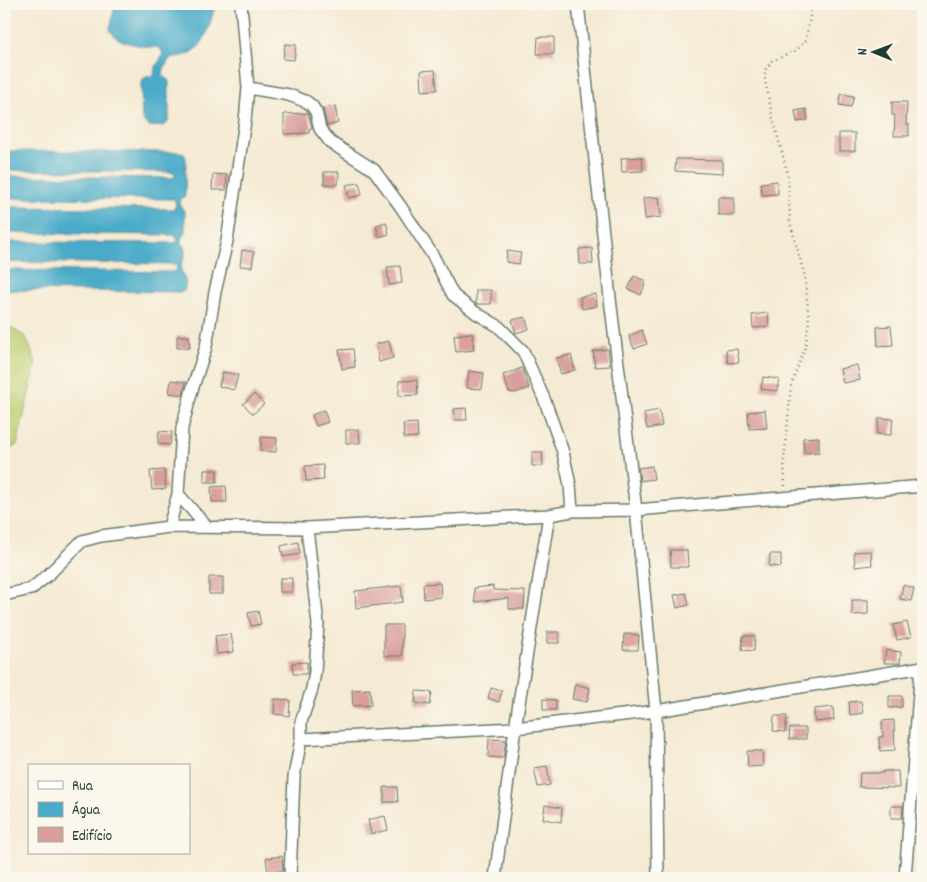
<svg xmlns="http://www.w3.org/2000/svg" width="927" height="882" viewBox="0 0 927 882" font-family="Dekko,sans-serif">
<rect width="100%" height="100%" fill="#fbf7ec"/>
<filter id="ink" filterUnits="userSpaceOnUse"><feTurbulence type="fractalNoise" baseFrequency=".02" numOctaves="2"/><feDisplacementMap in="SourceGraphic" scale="10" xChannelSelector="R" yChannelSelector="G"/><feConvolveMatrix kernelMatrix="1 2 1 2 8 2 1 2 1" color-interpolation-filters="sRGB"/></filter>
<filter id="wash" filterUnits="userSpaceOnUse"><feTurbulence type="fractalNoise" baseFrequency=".0096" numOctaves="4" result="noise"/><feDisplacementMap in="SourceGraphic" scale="20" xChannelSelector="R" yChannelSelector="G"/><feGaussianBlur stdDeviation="1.12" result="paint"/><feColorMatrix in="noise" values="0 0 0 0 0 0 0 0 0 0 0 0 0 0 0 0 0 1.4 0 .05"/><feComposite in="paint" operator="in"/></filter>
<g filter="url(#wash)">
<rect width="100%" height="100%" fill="#f5ead3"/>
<path fill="#bdcf72" stroke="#6e8653" d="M4,326H8L26,337L36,363L17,445L4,453Z"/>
<path fill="#4aabc9" stroke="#34747e" d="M115,4H218L215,7C207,32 204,57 172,57C166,63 163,68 163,76L169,81V120C165,129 156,126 148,126L142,120L141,84C143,76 147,77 154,76L155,69L163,54L160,48C146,46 115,45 110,29Z
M4,151L180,152L184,154L186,158L185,196L180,199L179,204L185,212V232L181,239C182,245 186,248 185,255C185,259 181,262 181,267C181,277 189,279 184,291L180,292L4,290V270L175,272L177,268L175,264L4,262V242L176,243L178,239L175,235L4,233V207L174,209L176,204L174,199L4,198V176L174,178L175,175L174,172L4,170Z"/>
<g id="blocks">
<path fill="#d99f9c" d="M538,37H554V54H537Z
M285,44L296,45L294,60L283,59Z
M435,70L437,90L422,91L421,71Z
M841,94L854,96L851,107L839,105Z
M892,102H907L906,124H909V136H894L895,115H892Z
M335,106L338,123L327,126L323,108Z
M806,109L808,120L797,122L795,111Z
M308,113L312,128L309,129V133L284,134V114Z
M839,133H855V151H839Z
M642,157L643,171L622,172L621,158Z
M676,159L722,160V174L675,171Z
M324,172H339L338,185L324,184Z
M213,174L227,175L226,190H212Z
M777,181L778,194L762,195L761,183Z
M359,183L362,195L349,198L346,185Z
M659,197L661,217L645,219L643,198Z
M718,197H734V215H718Z
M386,222L389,234L379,237L376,225Z
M592,248L593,264H580L579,249Z
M242,250L254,252L252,267L240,266Z
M507,251L521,253L519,264L506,262Z
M400,266L402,283L389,285L387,267Z
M634,276L646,281L641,295L628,289Z
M476,290H491V304H476Z
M596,294L597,306L582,309L580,297Z
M768,313L769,327L753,328L752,315Z
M525,317L529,329L516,333L512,320Z
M891,326L893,345L878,346L877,327Z
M642,330L647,344L634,349L629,336Z
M472,333L474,350L456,352L454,335Z
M177,336H189L190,348H177Z
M389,341L393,358L379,362L376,344Z
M353,349L355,367L342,369L339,350Z
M608,349L610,366L595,367L593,351Z
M737,349L739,362L728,363L726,350Z
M571,355L575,370L561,374L556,358Z
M857,365L860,380L843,383L840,369Z
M522,368L529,388L515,393L509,392L503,375Z
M469,371L484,373L482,389L467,388Z
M223,372L238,375L234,390L219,386Z
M763,377L779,379L777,391L761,389Z
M171,380L186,382L183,395L169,393Z
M417,380L418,395L399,396V381Z
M254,394L264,404L253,414L243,404Z
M466,408L467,420H455L454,409Z
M324,410L328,422L316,426L312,415Z
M659,410L662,426L647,429L644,413Z
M765,410L767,428L749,429L748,412Z
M879,418L893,419L891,435L877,434Z
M417,423L418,437L404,438L403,424Z
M346,430H359L360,443H346Z
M159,431L172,432L170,445L158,444Z
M261,437L277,438L276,452L261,451Z
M819,437V452L804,453L803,438Z
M532,452H542L543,466H532Z
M323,465L324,480L306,481L305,466Z
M652,466L654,479L640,481L638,468Z
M164,470L166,489L152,490L150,471Z
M204,470H217V482H204Z
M226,486L227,502H212L211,487Z
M298,542L300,554L283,557L281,546Z
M670,550H687L688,567H671Z
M871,551L872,565L855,567L854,552Z
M770,554H781V567L769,566Z
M209,577H223V594H209Z
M280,578H292V592H280Z
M440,583L441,597L424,599L423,584Z
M903,585L914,588L911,601L900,599Z
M401,586L403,602L356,608L355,591Z
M493,586V590L525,591L524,609H509V598L475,602L474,588Z
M686,593L689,605L677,608L674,595Z
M852,600H868V614L852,615Z
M258,611L261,624L251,626L248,613Z
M907,622L911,637L897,640L893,625Z
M384,625H402V656H384Z
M547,632H559V643H547Z
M231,634L234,652L217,654L215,636Z
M624,634L639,635L638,650H623Z
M743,636H755L754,651L742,650Z
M886,650L901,652L900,663H884Z
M307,662V674H293L292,663Z
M575,684L590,688L587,702L572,699Z
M491,688L502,691L499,702L488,698Z
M370,689L371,705L353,706L352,690Z
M416,691L432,692L430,705L415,703Z
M889,696H902V707L889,708Z
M275,699L290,700L289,716L274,714Z
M543,699L556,700V710H543Z
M861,701L863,713L850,715L849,702Z
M833,707L834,720L815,722L814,709Z
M774,716H787L785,732L773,731Z
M894,720L895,750L880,751L879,737H883L882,721Z
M790,728H806V739H789Z
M489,739L506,740L503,758L488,757Z
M747,751H762L763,766L748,767Z
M547,766L550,785L538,787L534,768Z
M883,771H898L899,788L859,787L860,773H883Z
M384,787H397L398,802H384Z
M545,805L562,808L561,822L543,819Z
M891,806H903L902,818H891Z
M385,816L388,830L371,834L368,820Z
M282,856L283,871L268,873L266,858Z"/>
</g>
</g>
<g filter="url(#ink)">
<use href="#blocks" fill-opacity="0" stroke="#6a7a6c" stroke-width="1"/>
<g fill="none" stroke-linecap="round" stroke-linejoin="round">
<g stroke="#6a7a6c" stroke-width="14">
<path id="street" d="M578,4L611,307L636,510L656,711L658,878
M248,88L289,95L307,102L312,106L316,112L320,129L330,142L374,170L401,207L433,256L453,295L476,313L498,326L523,351L545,401L563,452L570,485L572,511
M178,494L207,527
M169,527L178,494L182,428L192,390L206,347L215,292L227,241L245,121L248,88L241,4
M4,595L31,589L48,575L82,541L101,536L169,527L307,528L549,515L572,511L636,510L923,486
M301,739L515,728L656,711L923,667
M290,878L294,777L301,739V722L312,689L315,672L318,624L307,528
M495,878L515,728L549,515
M905,878L921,667"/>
</g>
<path stroke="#6a7a6c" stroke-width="2.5" stroke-dasharray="1 4" stroke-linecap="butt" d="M785,486L784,461L791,385L805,348L809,321L805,277L790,222L788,175L772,115L765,80V70L772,61L797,50L806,40L812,4"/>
<use href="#street" stroke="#fff" stroke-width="11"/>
</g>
</g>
<rect width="927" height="882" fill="none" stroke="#fbf7ec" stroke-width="20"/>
<rect x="28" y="764" width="162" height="90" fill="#fbf7ec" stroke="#a3ada2"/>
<rect x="38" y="781" width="25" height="8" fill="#ffffff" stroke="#a3ada2"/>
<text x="72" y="790" font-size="15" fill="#1f3d34">Rua</text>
<rect x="38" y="802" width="25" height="15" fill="#4aabc9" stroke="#a3ada2"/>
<text x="72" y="814" font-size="15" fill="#1f3d34">Água</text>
<rect x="38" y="827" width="25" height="15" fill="#d99f9c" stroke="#a3ada2"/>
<text x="72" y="840" font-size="15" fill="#1f3d34">Edifício</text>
<g transform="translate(874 52) rotate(271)" stroke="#fbf7ec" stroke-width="4" paint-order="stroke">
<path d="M0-4L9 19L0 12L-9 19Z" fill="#1f3d34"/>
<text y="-8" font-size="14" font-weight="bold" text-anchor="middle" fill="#1f3d34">N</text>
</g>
</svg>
